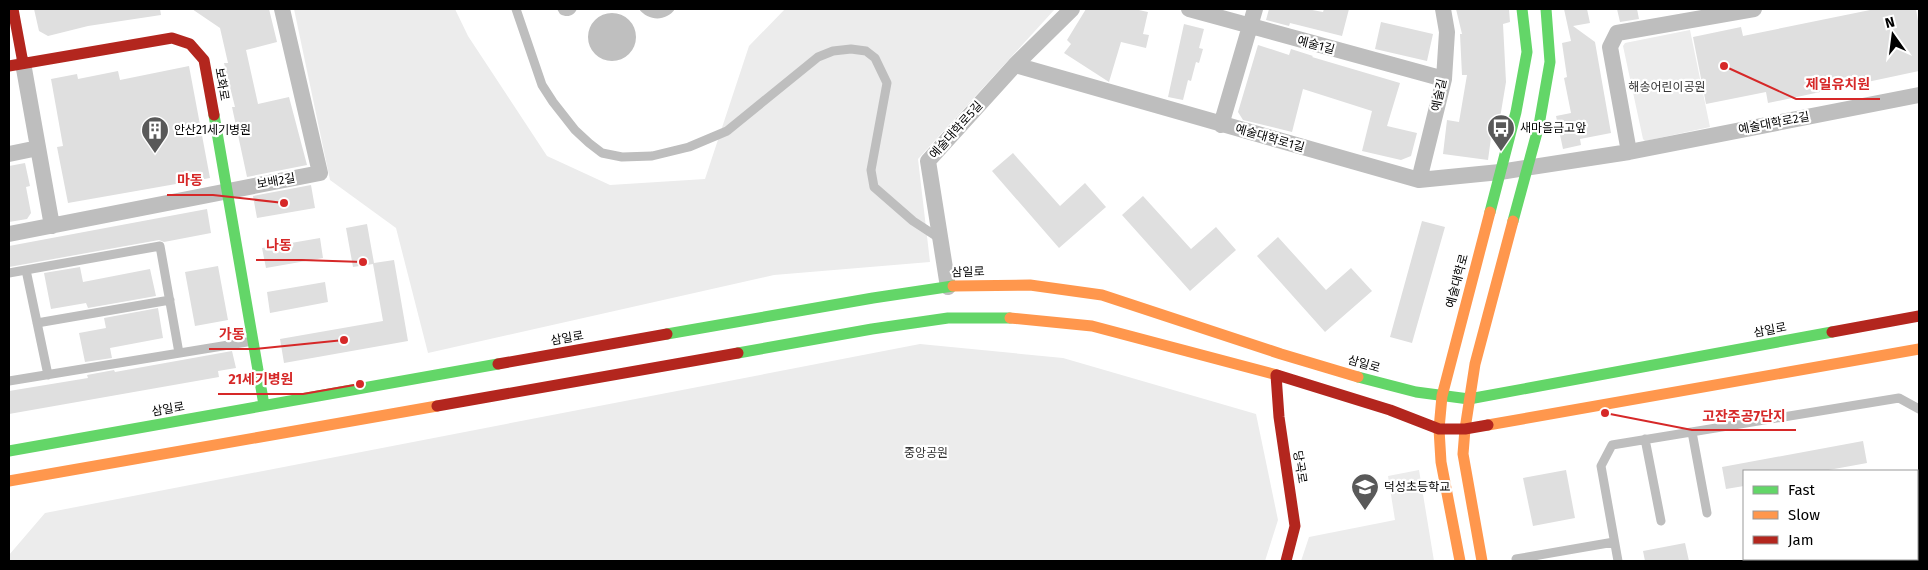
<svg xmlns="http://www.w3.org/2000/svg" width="1928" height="570" viewBox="0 0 1928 570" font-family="'Fira Sans','Noto Sans KR',sans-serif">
<rect width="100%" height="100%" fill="#fff"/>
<path fill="#ececec" d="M294,9H455L468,36L547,156L610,185L705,179L749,46L785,9H1055L918,159L930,262L774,275L428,353L396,228L330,180Z
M1690,30L1710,127L1645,141L1643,139L1623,46L1625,43Z
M920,344L1063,358L1256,414L1278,520L1265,561H9V555L45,513Z
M1419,470L1434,561H1301L1309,537L1395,520L1388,476Z"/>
<path fill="#bfbfbf" d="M557,9H577C574,16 567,18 560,14Z
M639,9H675C666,22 648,21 639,9Z
M588 37a24 24 0 1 1 48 0a24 24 0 1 1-48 0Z"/>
<path fill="#dfdfdf" d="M34,9H160L161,15L88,26L48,36L39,31Z
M192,9H269L277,42L246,50L258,104L289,97L307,165L247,177L232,107H235L224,63H228L220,28Z
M1086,9H1134L1148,12L1143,34L1149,35L1146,48L1121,42L1109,82L1064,53L1071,44L1067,40Z
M1269,9H1307L1323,12L1324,9H1349L1342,36L1290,23L1289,26L1266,20Z
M1456,9H1509L1510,22L1503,24L1506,82L1499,124L1493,123L1488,160L1443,154L1447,120L1459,122L1467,75H1462L1460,34H1462Z
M1564,9H1587L1590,23L1573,26L1595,42L1611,133L1580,139L1581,145L1563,149L1556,116L1571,113L1564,78L1567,77L1562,43L1571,41Z
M1617,9H1637L1639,19L1620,22Z
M1875,9H1916L1919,27V71L1768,103L1766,92L1706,104L1693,37L1741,27L1743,36Z
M1381,22L1433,34L1427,61L1375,49Z
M1184,24L1204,29L1199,48L1203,49L1199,63L1196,62L1191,81L1188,80L1183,100L1168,97Z
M1258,45L1289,55L1291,49L1313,56L1312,57L1400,83L1387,126L1417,133L1411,156L1401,160L1362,151L1372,111L1303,89L1292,132L1243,120L1238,112Z
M189,66L210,178L68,203L57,147L63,146L51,79L77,74L78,79L118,71L120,80Z
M1013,153L1060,206L1085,183L1106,207L1059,248L992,171Z
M25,163L30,186L26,187L31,213L27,219L9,222V166Z
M311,185L315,208L257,218L253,196Z
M1143,196L1191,249L1216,227L1236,250L1190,291L1122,215Z
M207,209L211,233L164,242L159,240L9,267V246Z
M1422,221L1445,227L1412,343L1390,337Z
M367,224L374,263L394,260L408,341L284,363L280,339L383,321L373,264L353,267L346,228Z
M1278,237L1326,290L1351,268L1372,291L1325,332L1257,256Z
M320,238L323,258L266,268L262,248Z
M218,266L228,320L195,326L185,272Z
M80,267L83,282L150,269L156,296L88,308L86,303L51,309L44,273Z
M325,282L328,302L270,313L267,292Z
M158,308L163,338L110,348L112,358L85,362L79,333L106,328L104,318Z
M232,351L236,368L218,371L219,377L9,414V391L88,378L87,375L114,370L115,372Z
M1863,441L1867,463L1823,471H1744V486L1726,489L1722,467Z
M1566,470L1575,518L1533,526L1523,478Z
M1685,543L1689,561H1645L1643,551Z"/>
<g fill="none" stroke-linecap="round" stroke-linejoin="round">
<path stroke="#bebebe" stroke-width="9" d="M516,9L542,85L553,102L575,130L589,143L602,153L622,157L652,156L689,147L727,131L818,57L833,51L851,49L866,51L875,58L887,83L871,170L874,187L913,221L939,238
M26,270L48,375
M9,273L160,246L179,353
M37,323L170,300
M9,381L253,341
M1692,432L1707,513
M1645,439L1661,521
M1516,559L1614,542
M1618,561L1601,466L1612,445L1899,398L1919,409"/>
<path stroke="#bebebe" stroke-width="16" d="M1189,9L1444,79
M23,63L52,226
M1015,65L1419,180L1500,172L1629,152L1919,95
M1221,125L1255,9
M1629,152L1610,47L1617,33L1754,9
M9,154L38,148
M1419,180L1444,79L1447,32L1443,9
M9,234L320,173L282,9
M948,287L928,161L1015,65L1072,9"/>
<path stroke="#63d668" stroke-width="11" d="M214,115L264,405
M1490,212L1516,112L1527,52L1522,9
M1513,221L1539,125L1550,62L1546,9
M667,334L873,298L953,286
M738,353L872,329L948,318H1010
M1358,377L1416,392L1469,399L1832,332
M9,451L498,364"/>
<path stroke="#ff974d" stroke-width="11" d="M953,286L1030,285L1102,295L1281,354L1358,377
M1010,318L1092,326L1277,375
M1488,425L1919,349
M9,481L437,406
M1460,561L1441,462L1439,429L1442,396L1490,212
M1482,561L1463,454L1465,429L1475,364L1513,221"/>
<path stroke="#b3261e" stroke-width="11" d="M13,9L23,63
M9,66L172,38L190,44L204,60L214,115
M1832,332L1919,316
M498,364L667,334
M1276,375L1279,417L1295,526L1286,561
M1277,375L1390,410L1439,429H1465L1488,425
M437,406L738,353"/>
</g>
<defs>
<g id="bus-pin" transform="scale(1.4375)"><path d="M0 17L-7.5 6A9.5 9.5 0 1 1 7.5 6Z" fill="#595959" stroke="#fff"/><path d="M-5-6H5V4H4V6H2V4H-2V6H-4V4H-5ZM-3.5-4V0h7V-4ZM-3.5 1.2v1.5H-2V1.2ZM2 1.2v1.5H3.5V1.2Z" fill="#fff"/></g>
<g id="building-pin" transform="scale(1.4375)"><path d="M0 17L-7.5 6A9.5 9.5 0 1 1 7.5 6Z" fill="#595959" stroke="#fff"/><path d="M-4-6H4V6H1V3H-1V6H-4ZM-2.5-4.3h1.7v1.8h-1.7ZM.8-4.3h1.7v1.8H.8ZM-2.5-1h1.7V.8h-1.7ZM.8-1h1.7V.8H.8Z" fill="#fff"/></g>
<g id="school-pin" transform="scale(1.4375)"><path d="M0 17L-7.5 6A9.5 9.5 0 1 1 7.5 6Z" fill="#595959" stroke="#fff"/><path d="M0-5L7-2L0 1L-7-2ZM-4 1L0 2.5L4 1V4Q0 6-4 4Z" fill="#fff"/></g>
</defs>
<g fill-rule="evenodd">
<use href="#bus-pin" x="1501" y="128"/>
<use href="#building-pin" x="155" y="130"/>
<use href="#school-pin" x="1365" y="487"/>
</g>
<g text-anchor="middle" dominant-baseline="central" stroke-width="4.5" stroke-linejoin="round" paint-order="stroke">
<g font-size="12" fill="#000" stroke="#fff">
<text transform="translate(1316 45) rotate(15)">예술1길</text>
<text transform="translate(222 84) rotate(80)">보화로</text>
<text transform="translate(1439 95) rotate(-78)">예술길</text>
<text transform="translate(1774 123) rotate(-11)">예술대학로2길</text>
<text transform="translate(956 130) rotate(-48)">예술대학로5길</text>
<text transform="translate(1270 138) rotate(16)">예술대학로1길</text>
<text transform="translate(276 181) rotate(-10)">보배2길</text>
<text transform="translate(968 272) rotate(-2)">삼일로</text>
<text transform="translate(1457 281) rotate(-75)">예술대학로</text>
<text transform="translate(1770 330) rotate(-11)">삼일로</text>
<text transform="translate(567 338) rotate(-10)">삼일로</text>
<text transform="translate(1364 364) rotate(16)">삼일로</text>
<text transform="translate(168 409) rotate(-10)">삼일로</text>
<text transform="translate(1300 467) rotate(81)">당곡로</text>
</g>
<g font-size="12" fill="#333" stroke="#fff">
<text x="1667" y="87">해송어린이공원</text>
<text x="926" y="453">중앙공원</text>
</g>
<g font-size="12" fill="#000" stroke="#fff" text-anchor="start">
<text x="1520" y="128">새마을금고앞</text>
<text x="174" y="130">안산21세기병원</text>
<text x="1384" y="487">덕성초등학교</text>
</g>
</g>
<path fill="none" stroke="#d62828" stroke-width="2" d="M1724 66L1796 99H1880M284 203L213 195H167M363 262L302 260H256M344 340L255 349H209M360 384L303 394H218M1605 413L1692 430H1796"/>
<g fill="#d62828" stroke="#fff" stroke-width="2">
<circle cx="1724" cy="66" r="5"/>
<circle cx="284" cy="203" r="5"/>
<circle cx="363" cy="262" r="5"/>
<circle cx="344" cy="340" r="5"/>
<circle cx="360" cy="384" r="5"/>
<circle cx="1605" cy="413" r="5"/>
</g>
<g font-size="14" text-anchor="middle" font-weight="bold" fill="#d62828" stroke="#fff" stroke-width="4.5" stroke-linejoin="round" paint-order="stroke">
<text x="1838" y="89">제일유치원</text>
<text x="190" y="185">마동</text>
<text x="279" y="250">나동</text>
<text x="232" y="339">가동</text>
<text x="261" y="384">21세기병원</text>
<text x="1744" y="421">고잔주공7단지</text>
</g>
<rect width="1928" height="570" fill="none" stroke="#000000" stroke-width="20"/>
<rect x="1743" y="470" width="175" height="90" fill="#ffffff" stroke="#999999"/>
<rect x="1753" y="486" width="25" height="8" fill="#63d668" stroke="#999999"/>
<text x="1788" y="495" font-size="15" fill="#000000">Fast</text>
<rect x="1753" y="511" width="25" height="8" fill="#ff974d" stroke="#999999"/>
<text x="1788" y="520" font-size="15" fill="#000000">Slow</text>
<rect x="1753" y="536" width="25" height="8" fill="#b3261e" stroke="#999999"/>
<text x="1788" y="545" font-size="15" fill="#000000">Jam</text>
<g transform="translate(1893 35) rotate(346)" stroke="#ffffff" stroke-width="4" paint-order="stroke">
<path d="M0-4L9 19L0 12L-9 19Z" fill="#000000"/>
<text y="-8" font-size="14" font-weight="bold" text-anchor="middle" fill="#000000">N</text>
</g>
</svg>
